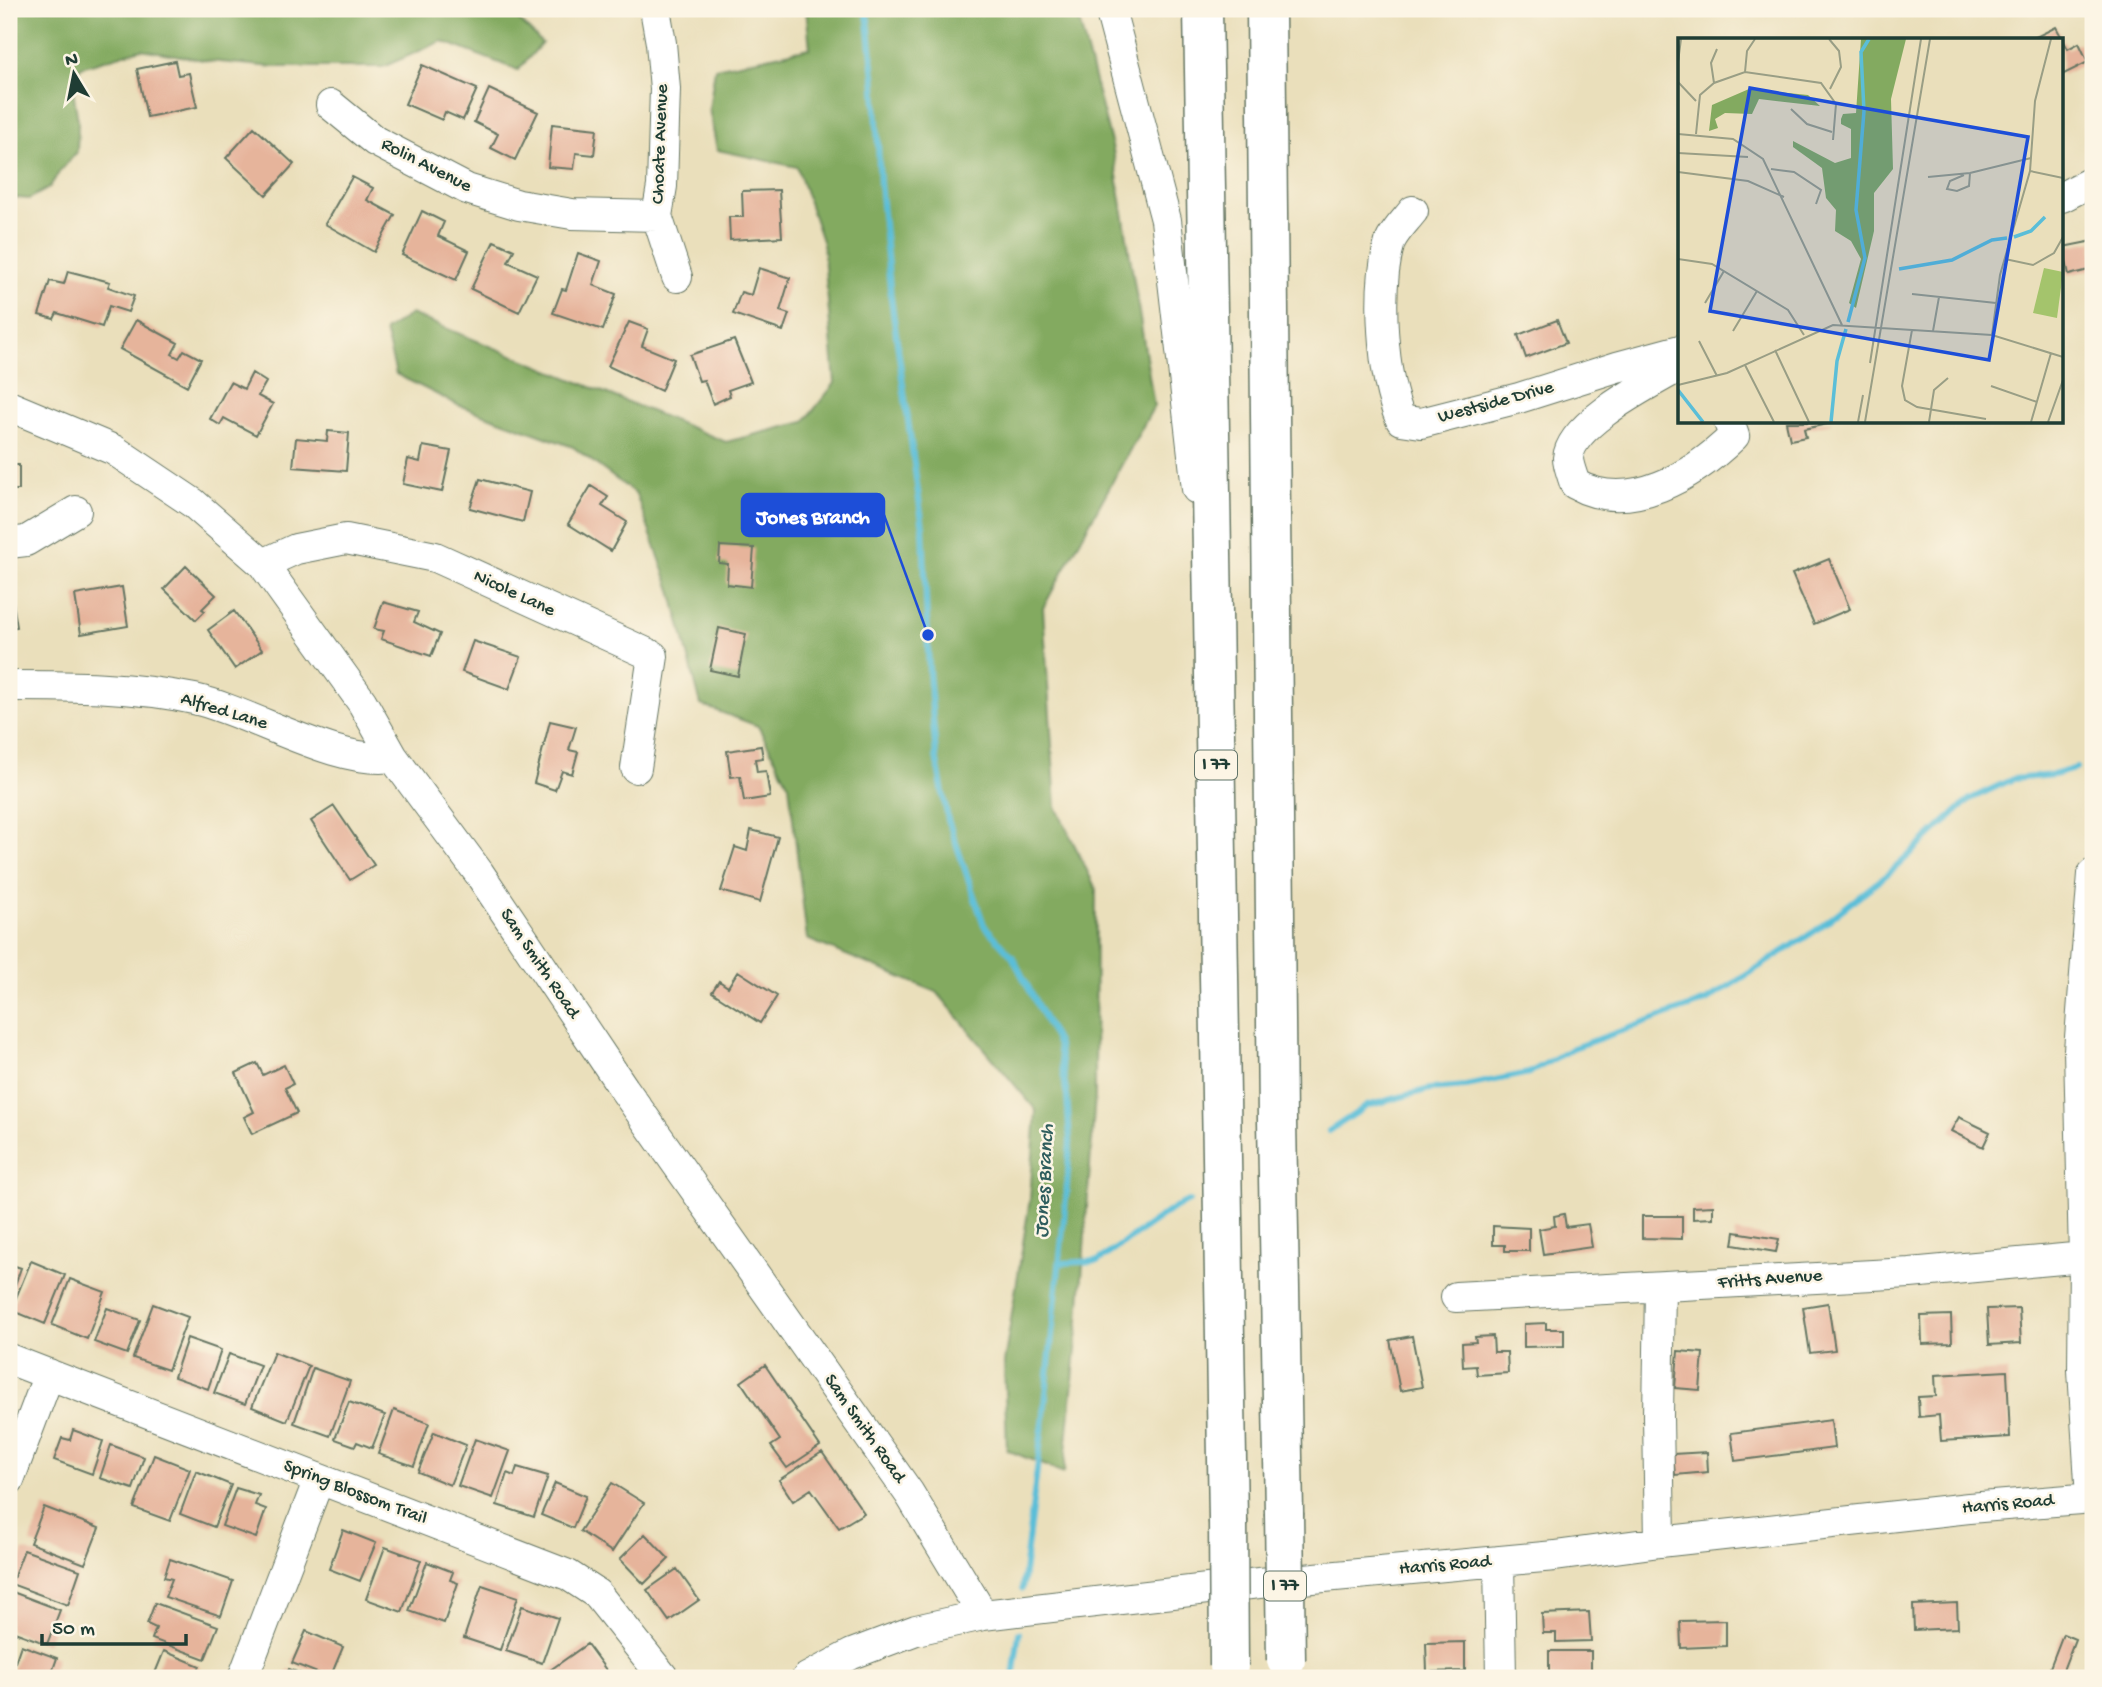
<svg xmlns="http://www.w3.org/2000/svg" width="2102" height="1687" viewBox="0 0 2102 1687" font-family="'Gochi Hand',sans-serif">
<rect width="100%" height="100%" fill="#fcf5e5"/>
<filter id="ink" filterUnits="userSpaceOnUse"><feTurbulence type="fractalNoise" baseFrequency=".0143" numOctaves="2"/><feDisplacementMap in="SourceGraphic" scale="14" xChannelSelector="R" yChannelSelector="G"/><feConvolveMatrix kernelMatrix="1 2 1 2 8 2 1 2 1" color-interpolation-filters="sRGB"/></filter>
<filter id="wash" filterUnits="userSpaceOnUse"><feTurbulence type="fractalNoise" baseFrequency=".00686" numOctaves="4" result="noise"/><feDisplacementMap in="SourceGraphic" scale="28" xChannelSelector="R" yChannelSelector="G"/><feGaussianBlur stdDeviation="1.57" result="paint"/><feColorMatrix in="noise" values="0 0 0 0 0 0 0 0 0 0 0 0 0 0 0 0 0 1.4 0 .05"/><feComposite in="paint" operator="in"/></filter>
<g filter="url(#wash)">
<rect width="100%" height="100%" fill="#eadfbb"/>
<path fill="#83aa60" stroke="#51744a" stroke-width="2" d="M9,9H508L542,43L518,70L442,41L383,67H274L209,61L141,49L81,67L72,83L78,121L77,152L60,171L49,188L29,199L9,197Z
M806,9H1076L1113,150L1154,406L1043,608L1056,807L1096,889L1095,1096L1079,1319L1064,1473L1007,1450L1004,1363L1030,1199L1036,1110L937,992L807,939L789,785L758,726L701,705L671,590L636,494L573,447L458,405L396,374L385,331L411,314L726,442L804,422L835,383L823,244L797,167L717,150L709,109L715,68L810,48Z"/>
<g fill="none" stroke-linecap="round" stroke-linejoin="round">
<path stroke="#5abed8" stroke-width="6" d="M865,9L868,20L875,86L880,183L891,298L923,528L929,672L936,756L948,820L984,925L1012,956L1058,1045L1067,1096L1070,1142L1066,1198L1044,1414L1022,1589
M1329,1131L1367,1106L1430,1089L1466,1086L1529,1073L1573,1048L1706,1001L1815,931L1894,869L1970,799L2013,779L2053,775L2077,768
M1060,1263L1098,1261L1175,1207L1189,1201
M1013,1678L1019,1633"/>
</g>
<g id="blocks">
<path fill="#e6b49b" d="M2056,27L2068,49L2079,43L2088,62L2062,75V40H2030Z
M175,61L178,75L189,73L197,107L147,117L137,69Z
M422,65L477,89L463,120L445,112L442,120L405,104Z
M489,89L538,112L515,160L491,148L498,134L474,122Z
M552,124L597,129L594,155L576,153L574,169L548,167Z
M254,127L294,164L266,195L226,158Z
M352,177L373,188L367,200L395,215L374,252L325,224Z
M779,190L782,237L730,240L729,217H743L742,191Z
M422,211L444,222L438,236L469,251L456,280L402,255Z
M494,241L514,250L508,262L537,275L519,312L471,289Z
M2093,241V269L2069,275L2063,247Z
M578,253L601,261L593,285L616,294L603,330L553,313L562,289L566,290Z
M759,268L790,278L780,311L789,314L783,331L733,314L741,292L751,295Z
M68,271L110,282L108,287L134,296L128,312L109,306L102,327L57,313L54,319L39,315L50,281L64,284Z
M136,320L178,343L172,354L179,358L184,350L201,359L187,386L120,349Z
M1557,320L1566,343L1526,358L1518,335Z
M629,322L648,329L642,346L674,359L661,391L608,366Z
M734,340L751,382L728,390L730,396L713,404L704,380L699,381L690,355Z
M252,373L266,382L258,396L273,404L256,435L224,418L220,425L210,419L230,382L244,389Z
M1786,422H1832V423L1804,429L1806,437L1790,440Z
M328,431L349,433L346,471L293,467L296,438L327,441Z
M423,446L451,451L442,492L403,484L408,459L420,462Z
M9,465H19V490H9Z
M480,479L530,492L523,522L470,508Z
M591,486L608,497L602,506L627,522L611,551L568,524Z
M720,546L754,548L751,587L727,584L728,564L719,563Z
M1829,559L1850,609L1814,624L1792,574Z
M186,566L216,595L202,609L205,611L196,620L164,589Z
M122,587L128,626L81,634L75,595Z
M9,596H12L17,627L9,628Z
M383,602L418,612L414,622L440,634L431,656L381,639L384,631L374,629Z
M234,611L262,650L235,669L208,630Z
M719,628L746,634L738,676L710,670Z
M473,641L521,657L509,689L462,672Z
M550,721L576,727L569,750L578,752L572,774L562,771L555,790L534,783Z
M761,746L763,758L755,759L757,772L766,771L770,797L744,801L740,776L731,777L727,751Z
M334,806L374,865L350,880L311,821Z
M751,830L778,837L760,902L721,891L735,847L747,851Z
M738,971L777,996L760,1023L712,992L719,981L728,987Z
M257,1063L263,1075L284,1065L293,1084L285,1088L297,1113L252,1134L244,1117L254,1112L236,1073Z
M1959,1117L1990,1132L1983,1147L1951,1131Z
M1713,1206V1218L1693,1219V1207Z
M1564,1214L1566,1227L1588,1224L1592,1247L1543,1254L1539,1229L1555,1226L1554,1216Z
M1642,1216H1682V1239L1642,1238Z
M1493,1226L1529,1228V1251H1505V1245H1493Z
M1735,1232L1779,1239L1776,1252L1733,1245Z
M31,1261L65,1275L45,1324L11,1310Z
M9,1264L21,1268L9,1302Z
M70,1279L105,1292L87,1339L52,1325Z
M1828,1303L1835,1350L1810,1353L1803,1307Z
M153,1304L188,1317L168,1370L133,1358Z
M107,1308L140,1320L127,1354L94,1342Z
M2019,1308L2021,1343L1989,1345L1987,1309Z
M1951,1315L1952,1343L1922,1344L1921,1316Z
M1546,1323V1329H1564V1346L1524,1347V1324Z
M1412,1336L1422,1387L1400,1391L1390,1340Z
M1493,1336L1494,1352H1507L1508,1373L1477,1375L1476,1366L1463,1367L1462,1343L1476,1342L1475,1337Z
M187,1338L221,1350L208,1389L174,1377Z
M1678,1351L1703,1353L1700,1390L1675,1388Z
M274,1352L309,1366L287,1421L252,1407Z
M229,1354L260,1365L245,1404L214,1393Z
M765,1365L820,1446L787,1468L771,1446L780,1440L741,1382Z
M313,1368L350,1381L330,1436L294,1423Z
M2007,1371L2010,1437L1941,1441L1939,1415L1919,1417L1918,1397L1936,1396L1935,1375Z
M349,1402L385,1415L372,1448L357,1442L355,1446L335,1439Z
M394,1410L429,1423L414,1466L378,1454Z
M1831,1420L1834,1448L1735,1461L1731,1433Z
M73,1430L103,1441L92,1474L54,1460L62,1438L70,1440Z
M434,1432L466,1445L450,1485L418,1472Z
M475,1439L510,1451L493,1498L458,1486Z
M111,1445L144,1457L133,1489L100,1478Z
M822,1452L864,1513L839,1528L811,1489L793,1501L779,1480Z
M1707,1452L1708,1472L1675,1475L1673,1454Z
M154,1455L190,1469L170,1521L134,1508Z
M517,1467L548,1476L534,1517L497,1505L507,1473L514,1476Z
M196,1471L231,1485L214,1527L180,1514Z
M555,1483L586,1496L573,1528L541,1515Z
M612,1483L644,1503L612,1552L580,1531Z
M236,1488L259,1495L255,1505L266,1509L256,1538L222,1526Z
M44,1507L99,1528L85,1564L30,1543Z
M343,1530L376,1543L360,1581L329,1569Z
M645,1534L669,1559L644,1584L620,1559Z
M385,1547L421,1560L402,1612L366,1599Z
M24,1550L80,1570L68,1605L11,1584Z
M170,1559L233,1581L221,1616L165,1597L172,1579L164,1577Z
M427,1562L453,1572L450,1580L458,1583L444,1623L409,1611Z
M677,1569L699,1600L669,1621L647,1590Z
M482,1585L518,1597L500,1650L464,1638Z
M10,1591L60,1610L47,1644L9,1630Z
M155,1603L218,1626L205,1659L152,1639L156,1628L147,1624Z
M1957,1603L1958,1628L1914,1630L1913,1605Z
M522,1606L558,1618L542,1663L506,1651Z
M1589,1612L1591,1641L1556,1642V1633H1543L1542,1614Z
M1726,1620V1646L1681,1648L1680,1621Z
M306,1631L343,1647L330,1678L292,1663Z
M2063,1634L2075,1639L2060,1678H2046Z
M1465,1642V1671L1427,1672L1426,1643Z
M587,1644L609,1674L603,1678H539Z
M21,1645L57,1658L50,1678L10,1677Z
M164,1651L200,1666L195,1678H153Z
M1549,1651H1591V1678H1549Z
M289,1669L312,1678H285Z"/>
</g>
</g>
<g filter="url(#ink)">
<use href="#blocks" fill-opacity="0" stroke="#667663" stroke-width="2"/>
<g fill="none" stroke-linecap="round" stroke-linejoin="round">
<g stroke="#667663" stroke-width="32">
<path id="minor" d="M655,9L661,43L665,89L662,186L657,216L677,277
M1110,9L1166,220L1197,489
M331,105L375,141L467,189L519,205L572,214L657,216
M2062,197L2093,181
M1413,211C1406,220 1394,232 1390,242C1376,288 1382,377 1401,420L1421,423L1519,398L1617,367L1680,350
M1680,366C1652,383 1571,422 1568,458C1568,465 1573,477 1575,484C1630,515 1694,475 1734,436L1729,422
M9,406L114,450L193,503L263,564L362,702L393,757L479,873L624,1089L909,1493L983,1615
M9,543L26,541L76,511
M263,564L296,549L346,539L435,557L653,656L636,768
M9,686C71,686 133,686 194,699C250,711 337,766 393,757
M1660,1287L1658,1416L1660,1542
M1456,1297L1910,1273L2084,1257
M9,1359L568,1575L597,1594L664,1678
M9,1480L49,1374
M2091,1498L2083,1370L2084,1257L2079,1050L2093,874
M1499,1561L1501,1678
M243,1678L319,1479
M807,1678L852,1654L916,1630L983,1615L1259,1583L1555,1556L1660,1542L1969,1508L2093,1498"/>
</g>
<g stroke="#667663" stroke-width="41">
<path id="highway" d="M1203,9L1228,1520
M1266,9L1277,1120L1284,1513"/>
</g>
<use href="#minor" stroke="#fff" stroke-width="30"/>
<use href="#highway" stroke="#fff" stroke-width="38"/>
<g stroke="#667663" stroke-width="41" stroke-linecap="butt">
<path id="highway-bridge" d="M1284,1513L1286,1660
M1228,1520L1229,1666"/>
</g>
<use href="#highway-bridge" stroke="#fff" stroke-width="38"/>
</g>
</g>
<g text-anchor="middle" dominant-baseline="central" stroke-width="5" stroke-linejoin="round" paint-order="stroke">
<g fill="#fcf5e5" stroke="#617469" stroke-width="2">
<rect x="1195" y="750.5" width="42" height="29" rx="5"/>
<rect x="1264" y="1571.5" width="42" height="29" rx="5"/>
</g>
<g font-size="18" font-weight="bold" fill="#1f3d34">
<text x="1216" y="765">I 77</text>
<text x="1285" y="1586">I 77</text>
</g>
<g font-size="19" fill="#1f3d34" stroke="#fcf5e5">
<text transform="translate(661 144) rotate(-88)">Choate Avenue</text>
<text transform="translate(426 166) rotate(27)">Rolin Avenue</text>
<text transform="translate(1496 403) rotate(-15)">Westside Drive</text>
<text transform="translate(514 594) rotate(25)">Nicole Lane</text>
<text transform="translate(224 712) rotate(17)">Alfred Lane</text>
<text transform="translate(539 964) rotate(56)">Sam Smith Road</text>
<text transform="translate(1770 1280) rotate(-4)">Fritts Avenue</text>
<text transform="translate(864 1429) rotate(55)">Sam Smith Road</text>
<text transform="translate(355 1493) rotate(21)">Spring Blossom Trail</text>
<text transform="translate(2008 1505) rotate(-5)">Harris Road</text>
<text transform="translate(1445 1566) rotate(-5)">Harris Road</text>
</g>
<g font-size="21" font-style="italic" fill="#2e5d5d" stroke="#fcf5e5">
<text transform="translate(1046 1181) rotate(-87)">Jones Branch</text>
</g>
</g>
<g transform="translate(1678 38)">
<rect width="385" height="385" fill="#eadfbb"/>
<path d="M366,230L385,234L379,280L355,275Z" fill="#a4c46c"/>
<path d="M183,1H228L213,61L215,131L196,155V193L178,270L171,265L183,221L173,203L157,193L158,172L148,160L144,130L115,109V103L157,125L173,120V91L163,86V81L165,76L178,75ZM71,51L130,57L142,68L81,61L74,76L47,75L37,81L40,90L31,93L34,67Z" fill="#83aa60"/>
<path fill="none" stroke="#5abed8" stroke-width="3.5" d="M336,199L353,193L367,179M221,231L274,222L314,202L329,200M170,284L187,220L178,172L186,73L183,14L191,1M0,352L25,384M153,384L159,323L168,291"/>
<path fill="none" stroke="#999e85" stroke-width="2" d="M151,1L161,13L163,29L152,51M0,24L3,1M67,34L69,13L77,1M0,44L18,63M36,45L33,25L39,11M113,71L129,86L154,94M0,96L55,101L85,121L164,287M18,96L22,57L36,45L67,34L143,45L158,66L155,102M0,115L70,119M93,131L116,134L143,152L138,166M352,133L385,140M0,134L70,143L106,159M286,137L272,143L269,151L279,153L291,148L292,135M250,139L292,135L353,120M0,221L34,226L110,272L126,297M327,221L355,227L376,215L385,199M234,256L318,265M27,265L46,233M234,292L224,348L227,362L239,369L308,381M55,293L79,253M255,293L261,259M314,297L322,237L352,133L357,63L373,1M21,303L39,338M97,312L131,384M192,325L243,1M67,327L96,384M0,347L49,335L155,287L314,297L385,319M313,348L359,364M180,384L185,357M187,384L252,1M251,384L256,352L270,340M353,384L373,315M370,384L385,342"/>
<path fill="#1d4ed8" fill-opacity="0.15" stroke="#1d4ed8" stroke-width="3.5" d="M72,50L350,99L311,322L32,273Z"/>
<rect width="385" height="385" fill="none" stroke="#1f3d34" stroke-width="3.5"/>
</g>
<path fill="none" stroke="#1d4ed8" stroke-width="2.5" d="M928 635L884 515"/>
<circle fill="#1d4ed8" stroke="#fcf5e5" stroke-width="2.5" cx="928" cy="635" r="7"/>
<rect fill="#1d4ed8" stroke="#1d4ed8" stroke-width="2.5" x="742" y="494" width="142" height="42" rx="7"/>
<g font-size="21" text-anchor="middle" font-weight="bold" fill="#fff">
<text x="813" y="523">Jones Branch</text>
</g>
<rect width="2102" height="1687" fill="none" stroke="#fcf5e5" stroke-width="35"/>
<g transform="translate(74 74) rotate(350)" stroke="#fcf5e5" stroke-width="5" paint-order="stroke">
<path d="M0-5L12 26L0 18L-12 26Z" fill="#1f3d34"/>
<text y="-10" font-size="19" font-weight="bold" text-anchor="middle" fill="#1f3d34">N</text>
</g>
<path d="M42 1634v10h144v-10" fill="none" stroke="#1f3d34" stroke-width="3.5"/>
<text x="52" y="1634" font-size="21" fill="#1f3d34" stroke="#fcf5e5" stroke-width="5" paint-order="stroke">50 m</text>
</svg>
